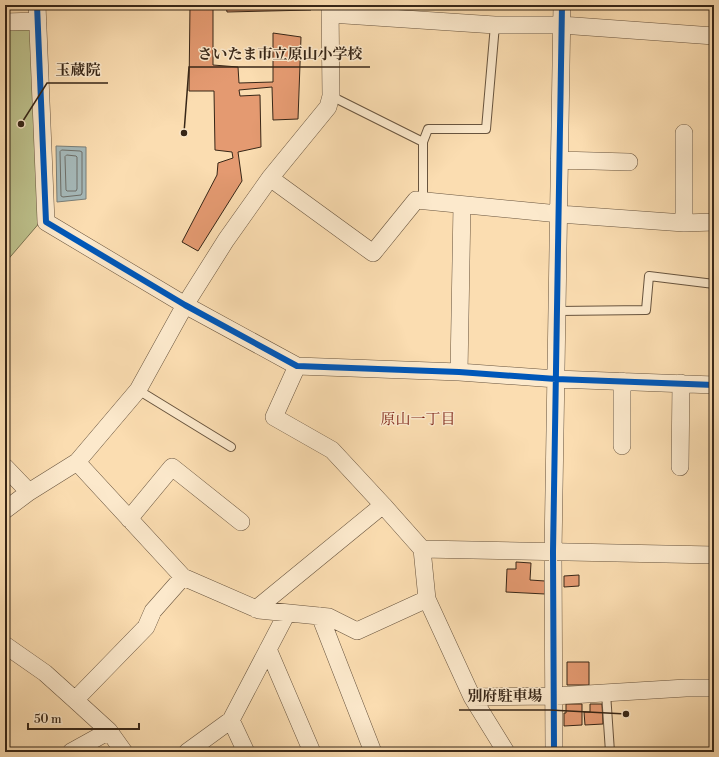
<svg xmlns="http://www.w3.org/2000/svg" width="719" height="757" viewBox="0 0 719 757" font-family="'Libre Bodoni','Noto Serif JP',serif">
<rect width="100%" height="100%" fill="#fbddb1"/>
<filter id="stains"><feTurbulence type="fractalNoise" baseFrequency=".005" numOctaves="4"/><feColorMatrix values="0 0 0 0 .2 0 0 0 0 .09 0 0 0 0 .02 0 0 0 .5 -.17"/></filter>
<radialGradient id="worn" r=".72"><stop offset=".6" stop-color="#630" stop-opacity="0"/><stop offset="1" stop-color="#630" stop-opacity=".3"/></radialGradient>
<path fill="#bdc18c" stroke="#7a7452" d="M32,26L41,221L5,263V27Z"/>
<path fill="#a5b8b8" stroke="#797e78" d="M56,146L86,147V199L57,202Z"/>
<g fill="none" stroke-linecap="round" stroke-linejoin="round">
<path stroke="#6e6f68" stroke-width="1" d="M62,150L80,151L82,152V193L81,195L63,197L61,196L60,152Z
M67,155L76,156L77,157V189L76,191H67L66,190L65,157Z"/>
</g>
<path fill="#e49a71" stroke="#372617" d="M190,5H213V65L238,67L239,83L273,82V33L301,37L298,119L273,120L272,87L239,90L240,96L260,95L261,147L238,152L242,181L198,251L182,242L217,175L218,163L233,158L232,152L215,150L214,91H189Z
M226,5H311V10L227,12Z
M516,562L531,563L530,580L545,581V594L506,592L507,569H516Z
M579,575V586L564,587V576Z
M567,662H589V685H567Z
M566,704H582V725L564,726V713H566Z
M590,704H602L603,724L585,725L584,712H590Z"/>
<g fill="none" stroke-linecap="round" stroke-linejoin="round">
<g stroke="#68543e" stroke-width="10">
<path id="service" d="M331,96L423,142
M423,201V142L428,129H486L495,25
M558,311L646,310L649,276L714,284
M138,390L231,447
M606,693L610,752"/>
</g>
<g stroke="#68543e" stroke-width="18">
<path id="minor" d="M37,5L46,222L185,305L297,366L459,372L556,379L714,385
M330,14L495,25H561L714,36
M5,22L38,21
M559,160L629,162
M270,178L373,253L416,200L559,214L684,223L714,222
M684,223V133
M297,366L274,417L332,450L383,505L422,549L714,555
M459,372L462,205
M622,381V446
M77,462L183,577L259,610L329,617L357,631L427,599
M5,467L29,492
M680,467L681,383
M5,510L29,492L77,462L138,390L185,305L226,240L270,178L328,107L331,96L330,5
M129,519L172,467L241,522
M422,549L427,599L472,697L506,752
M256,609L383,505
M320,616L373,752
M5,645L45,673L75,700L109,731L124,752
M268,649L312,752
M472,697L554,696L686,688H714
M75,700L146,627L153,611L183,577
M231,720L246,752
M71,752L109,731
M187,752L231,720L287,613
M554,752L553,552L562,5"/>
</g>
<use href="#service" stroke="#fce9cc" stroke-width="8"/>
<use href="#minor" stroke="#fce9cc" stroke-width="17"/>
<g stroke="#fce9cc" stroke-width="8">
<path id="cycleway" d="M37,5L46,222L185,305L297,366L459,372L556,379L714,385
M554,752L553,552L562,5"/>
</g>
<use href="#cycleway" stroke="#0057b8" stroke-width="6"/>
</g>
<g text-anchor="middle" dominant-baseline="central" stroke-width="3" stroke-linejoin="round" paint-order="stroke">
<g font-size="15" fill="#7a1f14" stroke="#fce9cc">
<text x="418" y="419">原山一丁目</text>
</g>
</g>
<path fill="none" stroke="#372617" stroke-width="1.5" d="M184 133L189 67H370M21 124L47 83H108M626 714L550 710H459"/>
<g fill="#372617" stroke="#fce9cc" stroke-width="1.5">
<circle cx="184" cy="133" r="4"/>
<circle cx="21" cy="124" r="4"/>
<circle cx="626" cy="714" r="4"/>
</g>
<g font-size="15" text-anchor="middle" font-weight="bold" fill="#372617" stroke="#fce9cc" stroke-width="3" stroke-linejoin="round" paint-order="stroke">
<text x="280" y="59">さいたま市立原山小学校</text>
<text x="78" y="75">玉蔵院</text>
<text x="505" y="701">別府駐車場</text>
</g>
<rect width="719" height="757" fill="none" stroke="#fbddb1" stroke-width="20"/>
<rect x="6" y="6" width="707" height="745" fill="none" stroke="#372617" stroke-width="2"/>
<rect x="10" y="10" width="699" height="737" fill="none" stroke="#372617"/>
<path d="M28 723v6h111v-6" fill="none" stroke="#372617" stroke-width="2"/>
<text x="34" y="723" font-size="12" fill="#372617" stroke="#fce9cc" stroke-width="3" paint-order="stroke">50 m</text>
<rect width="100%" height="100%" filter="url(#stains)"/>
<rect width="100%" height="100%" fill="url(#worn)"/>
</svg>
